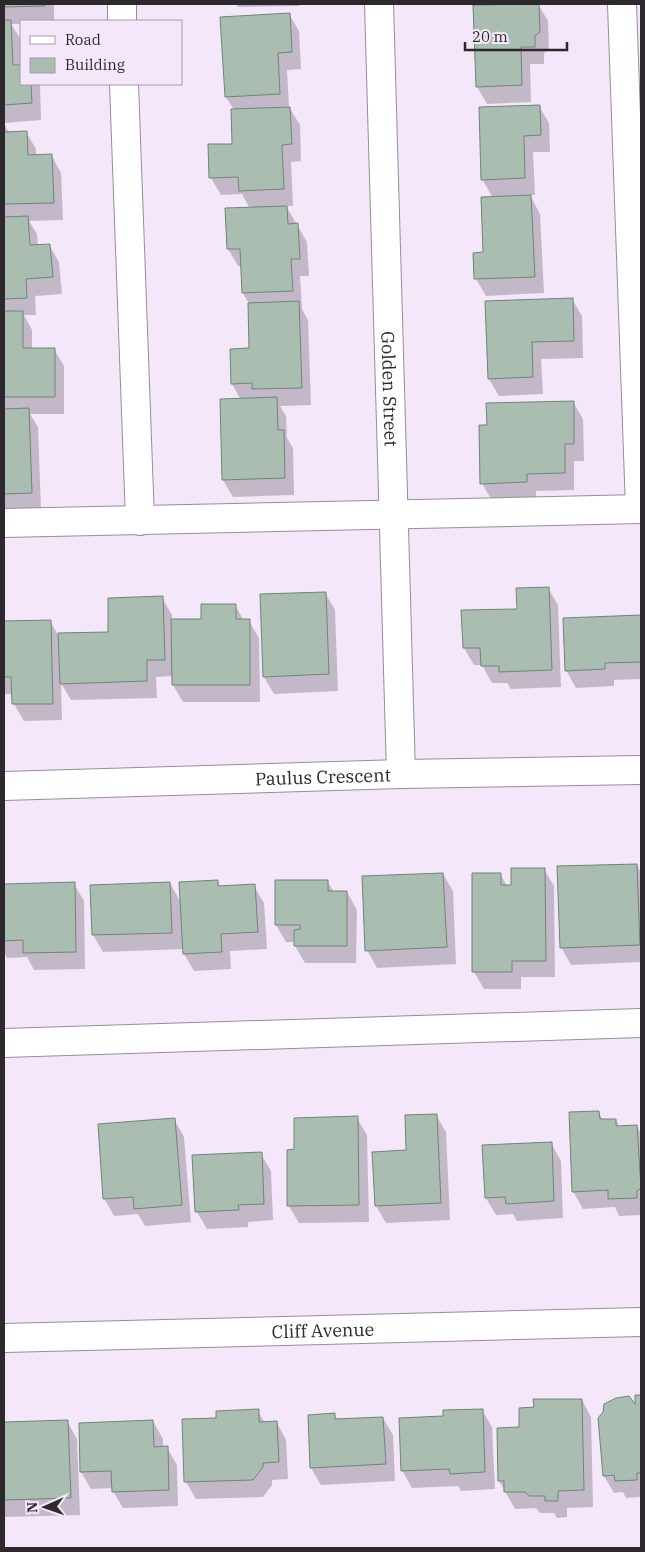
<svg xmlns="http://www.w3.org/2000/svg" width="645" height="1552" viewBox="0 0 645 1552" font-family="'IBM Plex Serif',serif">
<rect width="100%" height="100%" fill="#f4e7f9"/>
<path fill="#0003" d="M4,4H54V21H21V24H11L20,38L21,84H40L41,120L4,123Z
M236,4H299V6L238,7Z
M538,4L548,21L549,50L544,53V64H530L531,102L487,104L477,87Z
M289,14L299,31L301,69L287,70L289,107L300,125L301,161L291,162L293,206H286L307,242L309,276H300L302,309L308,320L311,405L280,406L286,416L287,438L293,448L294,495L233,497L223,480L241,400L232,384L251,349L249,304L243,293L242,266H238L228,249L250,209L242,194L221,195L211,178L233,145L234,110L226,97Z
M539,106L549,123L550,152H533L535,195H530L540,214L544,293L486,296L476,279L484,253L493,198L482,179Z
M4,123L9,133L26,132L36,149V156H52L61,173L63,220L29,221L37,234L38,246L49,245L59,262L62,294L35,296L36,315H24L32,330V349H54L64,366V414H30L38,427L41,510L4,512Z
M572,299L582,316L583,358L541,359L543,394L499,396L489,379Z
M573,402L583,419L584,461H574V490L536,491V499L492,501L482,483L488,426Z
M548,588L558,605L561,687L511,689L507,683H492L482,665H474L464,648L463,612L518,610Z
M325,593L335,610L338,691L274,694L264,677Z
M162,598L172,615V620H202L235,605L244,621H249L259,638L260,702H183L173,685V676L156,677L157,698L71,700L61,683L62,720L24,721L14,704L13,694H4V622L50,621L58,635L109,633Z
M641,617V679L614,680V686L576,688L566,670Z
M637,865L641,873V962L571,965L561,947Z
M544,869L554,886L555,977H521V989H484L474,972L473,875L500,874L507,886H513Z
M443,874L453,891L456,964L377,968L367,950Z
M217,881L221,888L254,886L264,903L267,949L230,951L231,969L194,971L184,954V949L103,952L93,935L91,886L170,883L181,903Z
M327,881L334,892H347L357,910L356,963H305L295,946V942H286L276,925Z
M74,884L84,901L85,969L34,970L27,957L7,958L4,951V885Z
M598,1112L603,1120H616L620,1127L637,1126L641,1134V1215L619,1216L615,1207L583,1209L573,1191Z
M436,1115L446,1132L450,1220L386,1223L376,1206Z
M357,1118L367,1135L369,1222L299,1223L289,1206L288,1151H296Z
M174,1119L184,1137L191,1222L145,1226L138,1214L114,1216L104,1198Z
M551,1143L561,1161L563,1218L517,1221L513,1214L496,1215L486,1198Z
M261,1154L271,1171L273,1220L248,1222V1227L207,1229L197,1212L194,1157Z
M636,1396H641V1497L626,1498L623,1492L614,1493L604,1476L637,1408Z
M582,1400L591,1417L593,1507L567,1508V1517L557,1518L554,1513H540L536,1508L515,1509L499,1481L520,1428Z
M482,1410L492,1427L495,1489L461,1491L458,1486L412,1488L402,1470L444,1417Z
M258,1411L265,1423H277L286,1440L288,1479L272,1480V1485L263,1497L196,1499L186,1482L184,1420L217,1419Z
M334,1414L338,1420L383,1418L393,1435L395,1481L321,1485L311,1468Z
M67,1421L77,1439L80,1515L4,1517V1424Z
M153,1421L163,1439V1448H167L177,1465L178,1506L123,1508L113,1491V1488L91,1489L81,1472Z"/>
<path fill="#a9bdb1" stroke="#718479" d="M4,4H45V6L4,7Z
M539,4L540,32L535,36V47H521L522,85L476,87L473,5Z
M290,13L292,52L278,53L280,94L225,97L220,17Z
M4,20H11L13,65H21V84H31L32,103L4,105Z
M540,105L541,135L524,136L525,178L481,180L479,107Z
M290,107L292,144L282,145L284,189L239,191L238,177L209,178L208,144H232L231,109Z
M27,131L28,155L52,154L54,203L4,204V132Z
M531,195L535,277L474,279L473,253L483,252L481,197Z
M287,206L288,224L298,223L300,259H291L293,291L242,293L240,249H227L225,208Z
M28,216L30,245L50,244L53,277L26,279L27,298L4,299V217Z
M573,298L574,341L532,342L533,377L488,379L485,301Z
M299,301L302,388L252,389V383L231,384L230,349L249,348L248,303Z
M4,311H23V348H55V397H4Z
M277,397L278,430H284L285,478L222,480L220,399Z
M574,401V444H565V473L527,474V482L480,484L479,425H487L486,403Z
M29,408L32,493L4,494V409Z
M549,587L552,670L499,672V666H481L480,648H463L461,610L517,609L516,588Z
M326,592L329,674L263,677L260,594Z
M163,596L165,660H147V681L60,684L58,633L108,632V598Z
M201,604H236V619H250V685H172L171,619H201Z
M641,615V662L605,663V669L565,671L563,618Z
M51,620L53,704H12L11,677H4V621Z
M637,864L640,945L560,948L557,866Z
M511,868H545L546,961H512V972H472V873H501V885H511Z
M443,873L447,947L365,951L362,876Z
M218,880V886L255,884L258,932L221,934L222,952L183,954L179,882Z
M275,880H328V891H347V946H294V930L300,929V925H275Z
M75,882L76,952L23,953V940L4,941V884Z
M170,882L172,933L92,935L90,885Z
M599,1111L600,1119H616V1126L637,1125L641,1188L637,1191V1198L608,1199V1190L572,1192L569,1112Z
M437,1114L441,1203L375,1206L372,1152L406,1150L405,1115Z
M358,1116L359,1205L287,1206V1150L294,1149V1118Z
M175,1118L182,1205L134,1209L133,1197L103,1199L98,1124Z
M552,1142L554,1201L506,1204L505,1197L485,1198L482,1145Z
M262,1152L264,1204L238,1205L239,1210L195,1212L192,1155Z
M635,1395H641V1473H637V1480L615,1481L614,1475L603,1476L598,1418L603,1412L604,1404L616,1398L629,1396L635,1404Z
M533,1399H582L584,1490L558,1491V1501H545V1496H529L525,1492H504V1481H498L497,1428L519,1427V1408L534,1407Z
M259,1409V1422L277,1421L279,1462L263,1463V1467L253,1480L184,1482L182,1419L216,1418V1411Z
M483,1409L485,1472L450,1474L449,1469L401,1471L399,1418L443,1416V1410Z
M335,1413V1419L383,1417L386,1464L310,1468L308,1415Z
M68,1420L71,1498L4,1500V1422Z
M153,1420L154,1447L168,1446L169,1490L112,1492L111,1471L80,1472L79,1423Z"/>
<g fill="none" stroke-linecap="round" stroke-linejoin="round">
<g stroke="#988c9c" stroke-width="30">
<g id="minor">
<path d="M122,4V21"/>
<path id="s1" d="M379,4L401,774"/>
<path d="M622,4L640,509"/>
<path d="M124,84L140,521"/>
<path d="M4,523L641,509"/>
<path id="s2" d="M4,786L401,774L641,770"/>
<path d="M4,1043L641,1023"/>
<path id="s3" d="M4,1338L641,1322"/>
</g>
</g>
<use href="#minor" stroke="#fff" stroke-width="28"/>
</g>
<g text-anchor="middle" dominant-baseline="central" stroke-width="4.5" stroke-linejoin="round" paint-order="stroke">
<g font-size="18" fill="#2d282e" stroke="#f4e7f9">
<text stroke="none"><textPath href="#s1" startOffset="385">Golden Street</textPath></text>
<text stroke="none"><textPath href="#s2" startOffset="319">Paulus Crescent</textPath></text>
<text stroke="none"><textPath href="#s3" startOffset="319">Cliff Avenue</textPath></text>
</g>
</g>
<rect width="645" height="1552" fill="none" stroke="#2d282e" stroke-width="10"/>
<rect x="20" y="20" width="162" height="65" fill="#f4e7f9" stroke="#a49ba8"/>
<rect x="30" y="36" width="25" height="8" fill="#ffffff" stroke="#a49ba8"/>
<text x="65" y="45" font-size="15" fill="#2d282e">Road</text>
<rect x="30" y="58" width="25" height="15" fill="#a9bdb1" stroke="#a49ba8"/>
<text x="65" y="70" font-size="15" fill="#2d282e">Building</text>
<g transform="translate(45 1507) rotate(268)" stroke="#f4e7f9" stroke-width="4" paint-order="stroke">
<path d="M0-4L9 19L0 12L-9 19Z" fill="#2d282e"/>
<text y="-8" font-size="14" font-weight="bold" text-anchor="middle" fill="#2d282e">N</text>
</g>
<path d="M465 42v8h102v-8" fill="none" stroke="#2d282e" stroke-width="2.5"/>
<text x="472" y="42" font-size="15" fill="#2d282e" stroke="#f4e7f9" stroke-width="4" paint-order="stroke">20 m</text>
</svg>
